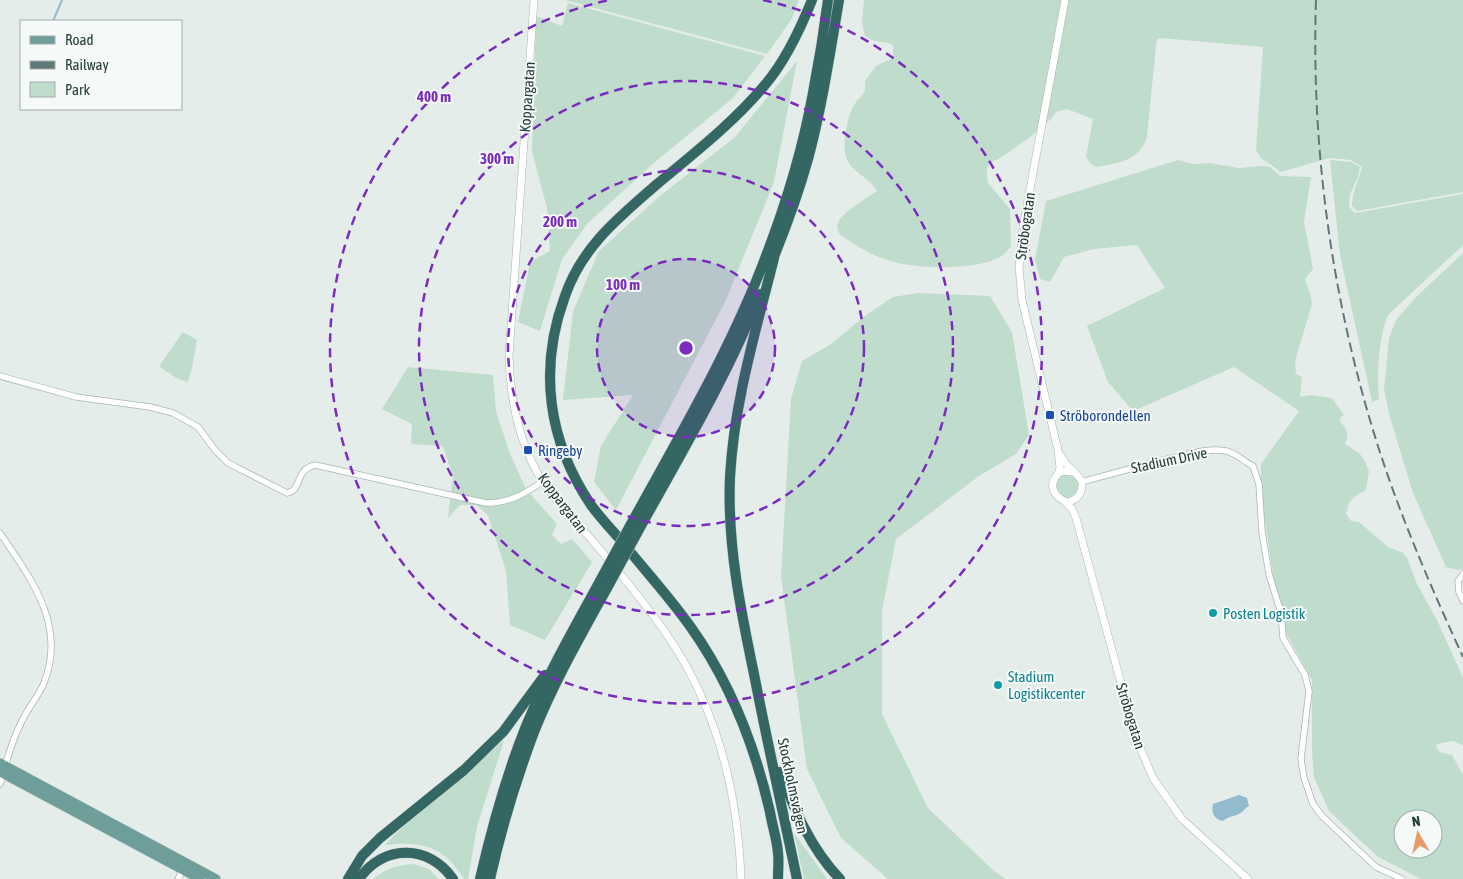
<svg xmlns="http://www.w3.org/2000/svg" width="1463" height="879" viewBox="0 0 1463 879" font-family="'Asap Condensed',sans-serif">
<rect width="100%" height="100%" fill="#e5edea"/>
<path fill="#c0dccc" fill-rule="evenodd" d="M565,0H799L791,20L767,54Z
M864,0H1463V192L1357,211L1352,206C1352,192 1359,180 1362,167L1351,160L1329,158L1281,172L1261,158L1256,150L1263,47L1160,38L1157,40L1156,45L1147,137C1139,161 1119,163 1096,167L1091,164L1086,157L1093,119L1067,109L1056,112C1046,128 1016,147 1000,158C997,160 992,161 990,163C985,168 987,177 988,183L1010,209L1011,246C1008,250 1004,255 1000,257C976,271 913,269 887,260C871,255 854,244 840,235C838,231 836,227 838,223C841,213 867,198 877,191C870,178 850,171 846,157C842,146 847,117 853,107C859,95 867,97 865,81L876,66L893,58V45C883,40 876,44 865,36L862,23Z
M568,3L765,56L733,98L655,162L588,223L562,259L540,331L518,322L530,262L550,251L547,208L532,152L536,16L562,26Z
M797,61L774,182L726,300L616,510L594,482L601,446L633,395L563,400L573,311L599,251L661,195L735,137Z
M1178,160L1193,164L1210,163L1239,168L1261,166L1270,167L1280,176L1311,177L1304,222L1313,269L1305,279L1311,297L1312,304L1295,361L1296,374L1302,377L1300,397L1311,395L1332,398L1344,415L1341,417L1340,422C1348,429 1349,435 1345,444L1360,454L1364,460L1369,471L1366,490C1354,497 1349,498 1346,514L1351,521L1359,522L1388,547L1403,553L1407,558L1417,584L1438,622L1463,678V745L1452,741L1437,744L1436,748L1440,752L1452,755L1463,775V879H1421L1378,857L1329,811L1314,777L1312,752V680L1287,635L1276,592L1264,516L1261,483V464L1299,411L1234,367L1133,411L1108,382L1087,326L1165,288L1137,245L1094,249L1064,257L1050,282L1040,279L1035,260L1046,201ZM1403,819H1433V849H1403Z
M1330,160L1351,162L1360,167L1358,177L1350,194L1349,207L1355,213L1463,194V245L1388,315C1378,340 1377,372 1379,399L1372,402L1340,255Z
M1463,253V569L1457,570L1446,567L1413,493L1389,414L1384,389L1389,338L1396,320L1415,298Z
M918,293L990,296L1012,332L1029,435L1016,454L979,476L896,539L882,611V714L928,808L994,871L1006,879H888L841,838L807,769L781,576L791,399L802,361L831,344L866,315L893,297Z
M183,332L197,340L192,368L188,382L176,378L159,366Z
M408,367L493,375L496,411L510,454L526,489L557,524L552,535L561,544L572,539L592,562L545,640L510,625L506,571L488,515L476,505H460L448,518L453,477L443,446L411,444L412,424L382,409Z
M1055 486a12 12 0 1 1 24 0a12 12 0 1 1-24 0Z
M504,740L477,827L468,879H464C443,846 423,841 385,845L396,833Z
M794,833L825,876L828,879H804Z
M414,864L429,869L439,879H373C387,868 397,865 414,864Z"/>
<path fill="#92bbcd" d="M1239,795L1247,798L1249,806C1245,808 1243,812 1239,814C1233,817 1231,815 1223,821C1214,820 1211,812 1213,804Z"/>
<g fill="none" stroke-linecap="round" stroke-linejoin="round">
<path stroke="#92bbcd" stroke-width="2" d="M53,21L62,0"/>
<g stroke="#a8b5b2" stroke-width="7">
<path id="minor" d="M0,376L76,397L150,407L173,413L198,427L215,450L228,463L287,493C303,490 294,470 315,465L486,503C509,503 525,494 543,481
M1082,482C1111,474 1139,466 1168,459C1186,455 1207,447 1226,451C1236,453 1243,461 1253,466L1259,484L1262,532L1269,574L1281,613L1283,638L1305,675L1309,691L1301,759L1304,778L1313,804L1322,816L1376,867L1402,879
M0,533C31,579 67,625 44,683C38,697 27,709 21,723C11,742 6,763 0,784
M1463,574L1458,581L1459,592L1463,601
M178,879L184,868"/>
</g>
<g stroke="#a8b5b2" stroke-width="8">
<path id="tertiary" d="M534,0L509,355C510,398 519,445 543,482C557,503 575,521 592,540C617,570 643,600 665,632C716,705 738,792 741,879
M1061,456C1067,468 1076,471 1082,482C1083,492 1078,500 1068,502C1051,497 1047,481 1062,471L1073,472
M1058,474L1060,468L1058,450L1022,300L1019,267L1023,227L1065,0
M1064,501L1072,509L1076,518L1136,738L1153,778L1182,819L1248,879"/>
</g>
<g stroke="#c2c9c8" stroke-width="10">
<path id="primary" d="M0,763L216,879
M0,772L200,879"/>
</g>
<g stroke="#c2c9c8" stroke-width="11">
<path id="motorway" d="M774,258C756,330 734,402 730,477C727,545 741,612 755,679C768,746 783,812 797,879
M771,264C785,230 798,195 808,159C822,107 830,53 839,0
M630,526C678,438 731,350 766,256C786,204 803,148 813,93C819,62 824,31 828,0
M637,533C680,455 727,377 760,294
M780,772C795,811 811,849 840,879
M348,879L362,856L380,838L464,770L503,732L545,675
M359,879C383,844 429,844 453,879
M480,879C492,827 506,776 526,726C547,676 574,628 600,581
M490,879C501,829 516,780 534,732C554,682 581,635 607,588
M778,879C778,870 779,861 778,853C777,839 772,825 770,812C755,746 730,682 690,626C668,595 642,567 618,537C609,527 599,516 591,505C548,441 538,369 565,296C582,247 618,218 656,185C693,154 733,123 764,86C785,62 800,30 812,0"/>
</g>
<use href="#minor" stroke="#fff" stroke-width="5.5"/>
<use href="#tertiary" stroke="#fff" stroke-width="7"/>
<use href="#primary" stroke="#6d9e99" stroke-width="9"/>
<use href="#motorway" stroke="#346764" stroke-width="10"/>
<path stroke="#607976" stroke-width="2" stroke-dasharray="10 5" stroke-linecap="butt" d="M1316,0C1311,150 1332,300 1377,443C1400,516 1431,587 1463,657"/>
<g stroke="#c2c9c8" stroke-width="11" stroke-linecap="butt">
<path id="motorway-bridge" d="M600,581L630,526
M607,588L637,533"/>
</g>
<use href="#motorway-bridge" stroke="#346764" stroke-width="10"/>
</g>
<circle cx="686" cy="348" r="89" fill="#7b2cbf" fill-opacity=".12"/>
<g fill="none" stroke="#7b2cbf" stroke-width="2.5" stroke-dasharray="9 6">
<circle cx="686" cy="348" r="89"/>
<circle cx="686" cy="348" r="178"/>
<circle cx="686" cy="348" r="267"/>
<path d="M763 0A356 356 0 1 1 609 0"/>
</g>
<g fill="#1a4fb4" stroke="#f5f9f8" stroke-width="2">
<rect x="1045" y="410" width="10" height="10" rx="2.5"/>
<rect x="523" y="445" width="10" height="10" rx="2.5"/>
</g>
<g fill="#0f9aa8" stroke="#f5f9f8" stroke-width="2">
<circle cx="1213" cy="613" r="5"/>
<circle cx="998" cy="685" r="5"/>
</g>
<g text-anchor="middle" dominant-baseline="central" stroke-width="4" stroke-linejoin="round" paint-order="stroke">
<g font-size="15" fill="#253d3a" stroke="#f5f9f8">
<text transform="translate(527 97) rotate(-86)">Koppargatan</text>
<text transform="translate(1025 226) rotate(-82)">Ströbogatan</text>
<text transform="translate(1169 460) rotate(-12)">Stadium Drive</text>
<text transform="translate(563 503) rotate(53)">Koppargatan</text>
<text transform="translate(1131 716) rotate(73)">Ströbogatan</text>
<text transform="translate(793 786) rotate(78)">Stockholmsvägen</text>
</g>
<g font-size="15" fill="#164399" stroke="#f5f9f8" text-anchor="start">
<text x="1060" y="415">Ströborondellen</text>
<text x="538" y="450">Ringeby</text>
</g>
<g font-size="15" fill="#0d838f" stroke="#f5f9f8" text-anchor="start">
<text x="1223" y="613">Posten Logistik</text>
<text x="1008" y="676">Stadium<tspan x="1008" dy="17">Logistikcenter</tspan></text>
</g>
</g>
<circle cx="686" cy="348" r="8" fill="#7b2cbf" stroke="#f5f9f8" stroke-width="2.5"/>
<g font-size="15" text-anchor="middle" font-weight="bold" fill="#7b2cbf" stroke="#f5f9f8" stroke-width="4" stroke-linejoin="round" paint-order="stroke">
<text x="434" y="102">400 m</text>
<text x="497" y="164">300 m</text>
<text x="560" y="227">200 m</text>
<text x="623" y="290">100 m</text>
</g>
<rect x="20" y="20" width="162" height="90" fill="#f5f9f8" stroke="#a2aeac"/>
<rect x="30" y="36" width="25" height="8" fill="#6d9e99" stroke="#a2aeac"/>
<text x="65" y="45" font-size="15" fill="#253d3a">Road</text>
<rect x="30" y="61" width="25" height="8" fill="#607976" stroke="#a2aeac"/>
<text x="65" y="70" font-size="15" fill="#253d3a">Railway</text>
<rect x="30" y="82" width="25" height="15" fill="#c0dccc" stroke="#a2aeac"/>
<text x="65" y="95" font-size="15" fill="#253d3a">Park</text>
<g transform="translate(1418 834) rotate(351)"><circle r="24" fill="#f5f9f8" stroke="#a2aeac"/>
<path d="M0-4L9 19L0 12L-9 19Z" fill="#e69b69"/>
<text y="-8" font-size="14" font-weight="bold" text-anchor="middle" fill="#253d3a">N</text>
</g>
</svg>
